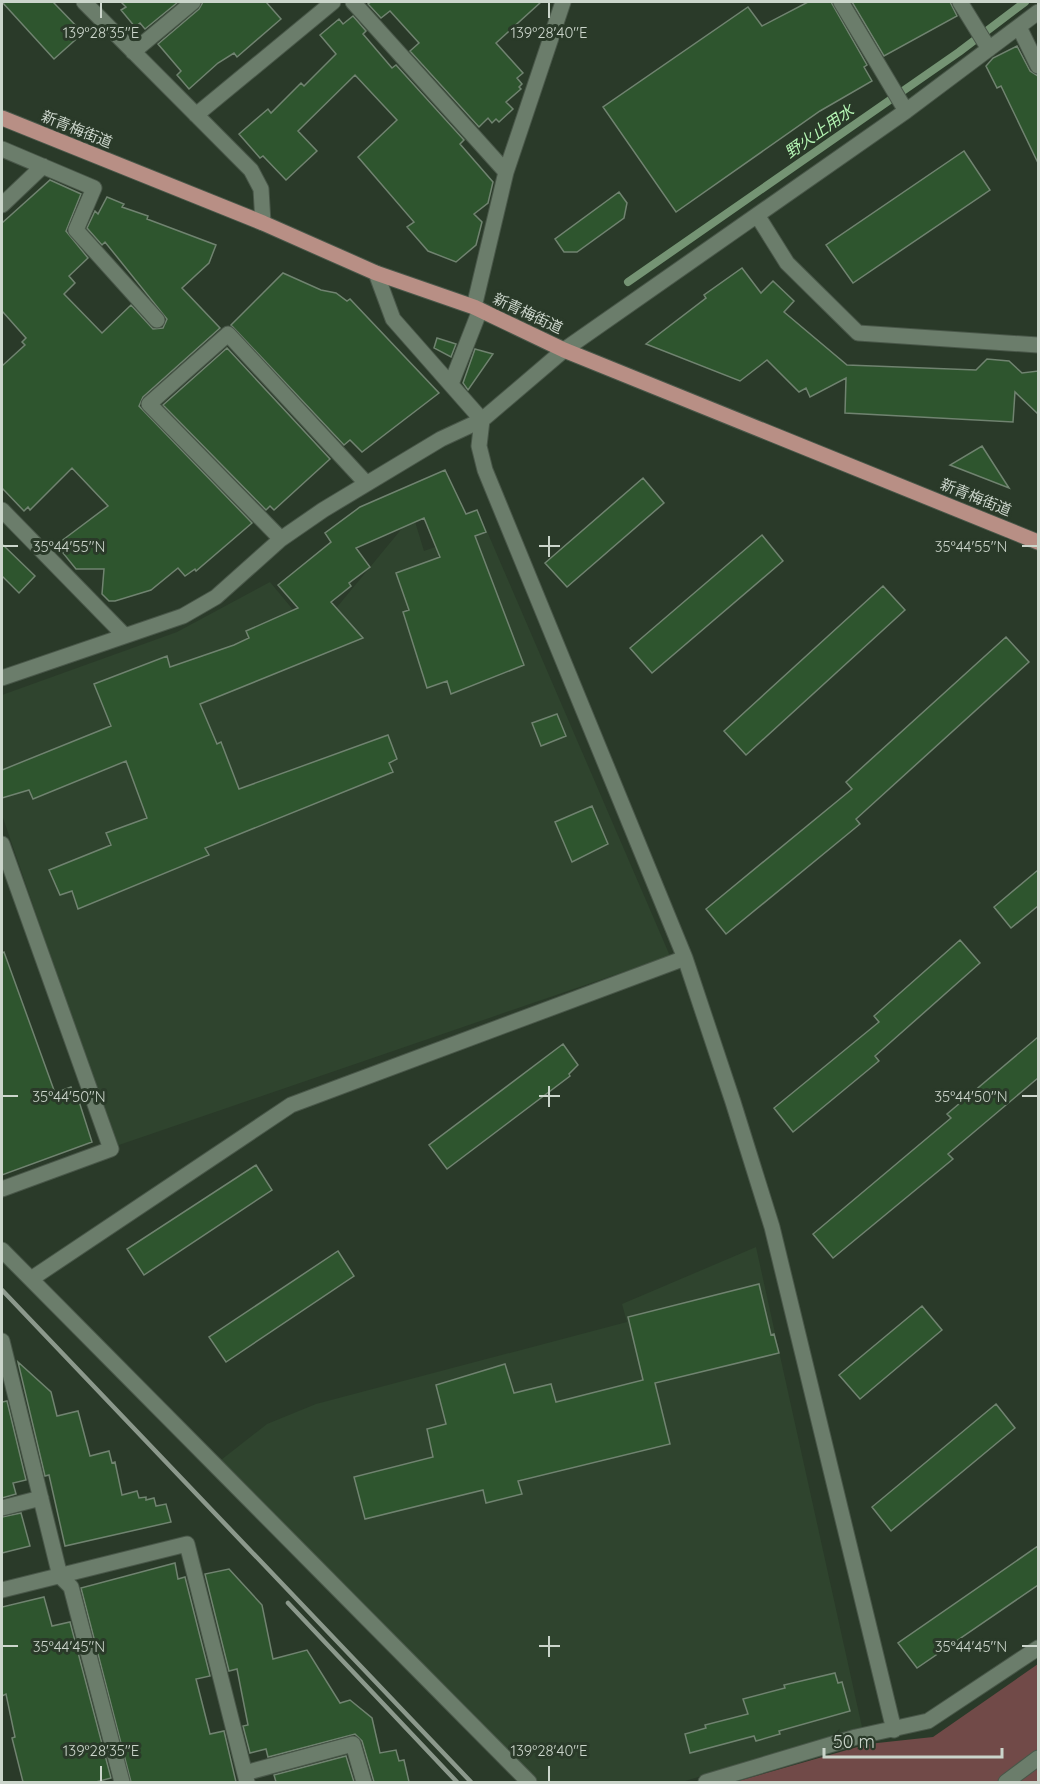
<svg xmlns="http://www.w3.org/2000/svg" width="1040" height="1784" viewBox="0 0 1040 1784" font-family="Quicksand,'Noto Sans JP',sans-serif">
<rect width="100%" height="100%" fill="#2a3a29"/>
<path fill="#2f442e" d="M413,515L424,551L486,529L670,956L116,1146L2,815V695L177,632L270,582L314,635Z
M756,1247L862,1727L682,1782H538L221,1460L267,1424L316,1404L627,1322L622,1304Z"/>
<path fill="#714a48" d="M1038,1664V1782H735L868,1744L933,1737Z"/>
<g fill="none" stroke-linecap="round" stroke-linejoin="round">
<path stroke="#759474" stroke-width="8" d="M628,282L959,52L1025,2"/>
</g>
<path fill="#2e552e" stroke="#708370" stroke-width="1.5" d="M2,2H53L83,33L54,59Z
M121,2H178L145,29L140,23L135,27L121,10L126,7Z
M203,2H266L281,19L237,57L234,53L218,63L189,89L177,75L181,71L158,44L199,9Z
M371,2H541L496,43L523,73L517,78L522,84L519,87L521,89L506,102L513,109L499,122L496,119L492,123L488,118L479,127L410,51L419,43L390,11L381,18L368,4Z
M808,2H831L867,65L864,67L872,81L820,111L676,212L603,107L748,7L762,26Z
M852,2H950L957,16L884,56Z
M353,16L366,31L363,34L392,68L396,65L464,140L460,144L493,182L488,203L474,214L482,222L476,245L456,262L428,251L407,227L414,222L358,157L397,120L355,75L298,131L317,151L286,180L263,156L260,158L239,134L268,109L271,113L301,83L304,86L336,54L320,35L339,19L343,24Z
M1017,46L1030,71L1038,76V163L1001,86L997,88L986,66L993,58Z
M964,151L990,190L853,283L826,245Z
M50,180L81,194L66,231L88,258L69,276L75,283L64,294L102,333L131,305L153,329L163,328L167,319L105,242L102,245L87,228L95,211L98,214L107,197L124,204L122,207L148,216L147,219L216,245L209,263L182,288L220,328L143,397L139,406L252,523L196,571L195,569L185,576L178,568L151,590L115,601H109L102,594L104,569H76L63,553L67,550L60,542L108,506L72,468L30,510L28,507L24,511L2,488V366L25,345L22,342L26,338L2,311V223Z
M619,192L627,203L624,218L577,252H564L555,239Z
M742,268L761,293L773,281L794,301L784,312L847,365L976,370L987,359L1009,361L1022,373L1038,371V414L1015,392L1013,422L845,413L846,378L810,397L806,388L799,392L767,360L740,381L646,344L706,298L704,295Z
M283,273L321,290L336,293L347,301L350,299L439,393L362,452L350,440L344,445L231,325Z
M437,338L456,344L451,357L434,348Z
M227,348L330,459L274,510L270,506L266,510L163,405Z
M475,349L493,354L468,390L463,383Z
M982,446L1009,488L950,465Z
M445,470L466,514L477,510L486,532L475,536L524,665L451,694L447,681L427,688L403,612L409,610L396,573L440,557L424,518L356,548L370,567L349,583L351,586L331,602L363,638L200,704L217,744L221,742L239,789L388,735L397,759L389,763L393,772L205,848L209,855L78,909L72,891L60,895L49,870L111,845L106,833L147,818L126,761L33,799L29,790L2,798V770L111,726L94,684L167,656L170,667L234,645L249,638L246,631L298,608L278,585L331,542L325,533L360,507Z
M643,478L664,503L567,587L545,563Z
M762,535L783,561L652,673L630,648Z
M2,544L35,576L19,593L2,576Z
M883,586L905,610L746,755L724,731Z
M1006,637L1029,662L856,819L860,824L726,934L706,909L852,789L846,782Z
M557,714L566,736L541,746L532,723Z
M592,806L608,844L572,862L555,822Z
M1038,870V906L1011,928L994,907Z
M960,940L980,963L875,1056L879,1061L793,1132L774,1108L879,1022L874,1016Z
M4,952L55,1093L71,1087L74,1095H77L92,1142L2,1175V953Z
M1038,1037V1078L948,1154L953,1159L833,1258L813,1234L951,1118L947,1114Z
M563,1044L578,1065L569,1074L570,1076L447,1169L429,1145Z
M256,1165L272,1190L144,1275L127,1249Z
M338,1251L354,1276L226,1362L209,1337Z
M759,1284L771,1335L774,1334L779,1353L655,1383L670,1444L518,1481L522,1494L486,1503L483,1490L365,1519L354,1477L433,1457L427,1429L446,1424L436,1385L505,1364L514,1393L551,1384L556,1402L643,1380L628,1317Z
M922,1306L942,1330L860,1399L839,1375Z
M18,1362L51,1392L57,1416L78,1411L90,1456L109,1451L112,1463L115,1462L122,1495L137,1491L139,1498L146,1497V1500L154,1498L156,1506L166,1504L171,1522L65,1546L49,1475L45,1476Z
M7,1401L26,1480L13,1483L16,1494L2,1498V1402Z
M996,1404L1015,1428L891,1531L872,1507Z
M21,1513L30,1546L2,1553V1517Z
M1038,1546V1585L917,1668L898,1643Z
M175,1563L178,1579L185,1577L210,1676L196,1679L210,1734L224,1731L236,1782H131L81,1588Z
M229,1569L262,1605L273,1659L307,1650L340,1703L350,1700L372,1718L380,1753L396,1750L399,1761L404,1760L409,1782H374L362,1741L355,1734L268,1757L266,1749L250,1753L243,1726L248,1725L237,1669L229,1671L205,1574Z
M44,1597L52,1626L70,1622L111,1778L96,1782H23L12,1738L15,1737L6,1694L2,1696V1607Z
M835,1673L838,1683L842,1682L850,1711L779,1731L780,1734L756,1741L754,1736L690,1753L685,1734L706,1728L705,1725L748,1714L743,1699L785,1688L784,1685Z
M346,1756L354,1782H276L274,1775Z"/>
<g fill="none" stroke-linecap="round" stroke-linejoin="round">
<g stroke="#495749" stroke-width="17">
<path id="minor" d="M84,2L251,170L261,189L263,223
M353,2L506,172
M841,2L906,111
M960,2L989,49
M1019,27L1038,66
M133,52L193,2
M196,115L333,2
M2,149L94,188L76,230L157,320
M2,205L43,166
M757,215L787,263L858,333L1038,345
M376,273L393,319L482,420L479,446L485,470L685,958L733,1102L772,1227L894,1730
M474,307L506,172L563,2
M451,384L480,310
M2,510L125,636
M281,539L149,404L228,334L366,483
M2,678L183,616L216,597L281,539L323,510L441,439L482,420L564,350L906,111L1038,12
M2,844L111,1149L2,1189
M2,1250L529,1782
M31,1279L291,1105L685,958
M2,1341L60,1576L71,1587L122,1782
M2,1508L41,1498
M2,1590L187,1544L247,1782
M245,1773L353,1744L364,1782
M706,1782L856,1737L928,1721L1038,1648
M1006,1782L1038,1758"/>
</g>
<g stroke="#495749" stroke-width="17">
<path id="major" d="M2,118L263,223L376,273L474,307L564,350L1038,542"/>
</g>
<use href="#minor" stroke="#6b7d6b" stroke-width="15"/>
<use href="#major" stroke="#b88f85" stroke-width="15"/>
<path stroke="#8c998c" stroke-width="4.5" d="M2,1290L471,1782
M288,1603L457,1782"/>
</g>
<path fill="none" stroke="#cbd5cb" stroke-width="2" d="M101,3V18M549,3V18M549,536V557M3,546H18M539,546H560M1022,546H1037M549,1086V1107M3,1096H18M539,1096H560M1022,1096H1037M549,1636V1657M3,1646H18M539,1646H560M1022,1646H1037M101,1766V1781M549,1766V1781"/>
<g text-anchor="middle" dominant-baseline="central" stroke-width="6" stroke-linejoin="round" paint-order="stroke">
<g font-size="15" fill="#cbd5cb" stroke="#2a3a29">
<text transform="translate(77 129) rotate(22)">新青梅街道</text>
<text transform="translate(528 313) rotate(25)">新青梅街道</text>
<text transform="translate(976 497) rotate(22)">新青梅街道</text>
</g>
<g font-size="16" font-style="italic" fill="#b4f4b3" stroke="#2a3a29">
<text transform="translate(819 131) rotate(-35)">野火止用水</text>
</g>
</g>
<g font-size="15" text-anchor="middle" fill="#cbd5cb" stroke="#2a3a29" stroke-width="6" stroke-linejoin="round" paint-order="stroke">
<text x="101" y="38">139°28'35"E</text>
<text x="549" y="38">139°28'40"E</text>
<text x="69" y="552">35°44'55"N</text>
<text x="971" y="552">35°44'55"N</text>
<text x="69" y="1102">35°44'50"N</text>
<text x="971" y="1102">35°44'50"N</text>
<text x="69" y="1652">35°44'45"N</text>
<text x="971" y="1652">35°44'45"N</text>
<text x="101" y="1756">139°28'35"E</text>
<text x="549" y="1756">139°28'40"E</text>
</g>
<rect width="1040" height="1784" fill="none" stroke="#cbd5cb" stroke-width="6"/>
<path d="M824 1748v9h178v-9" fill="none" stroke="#cbd5cb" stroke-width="3"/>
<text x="833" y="1748" font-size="18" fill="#cbd5cb" stroke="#2a3a29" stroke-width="4.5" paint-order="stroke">50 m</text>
</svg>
